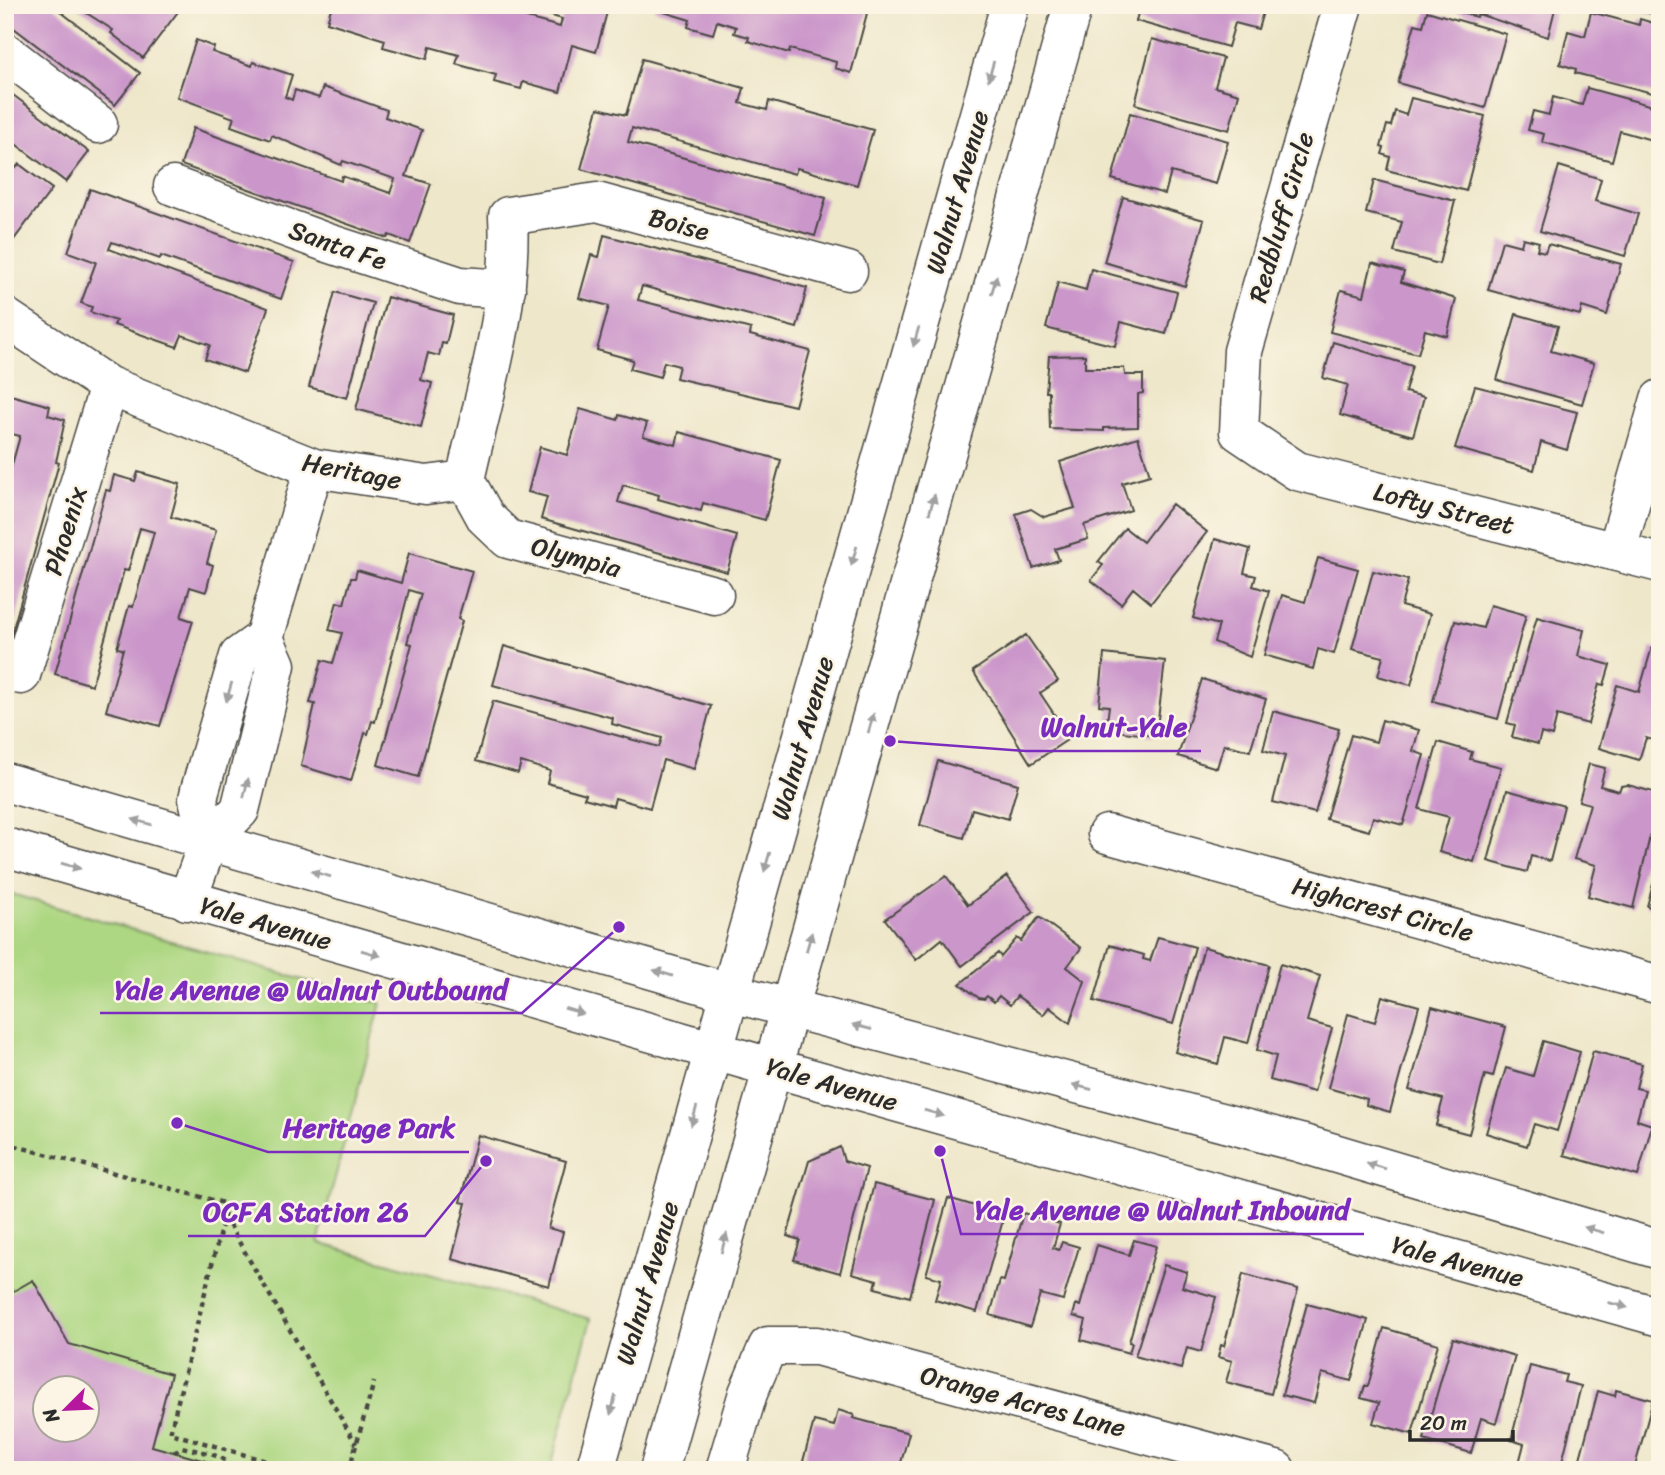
<svg xmlns="http://www.w3.org/2000/svg" width="1665" height="1475" viewBox="0 0 1665 1475" font-family="Sriracha,sans-serif">
<rect width="100%" height="100%" fill="#fcf5e5"/>
<filter id="ink" filterUnits="userSpaceOnUse"><feTurbulence type="fractalNoise" baseFrequency=".0143" numOctaves="2"/><feDisplacementMap in="SourceGraphic" scale="14" xChannelSelector="R" yChannelSelector="G"/><feConvolveMatrix kernelMatrix="1 2 1 2 8 2 1 2 1" color-interpolation-filters="sRGB"/></filter>
<filter id="wash" filterUnits="userSpaceOnUse"><feTurbulence type="fractalNoise" baseFrequency=".00686" numOctaves="4" result="noise"/><feDisplacementMap in="SourceGraphic" scale="28" xChannelSelector="R" yChannelSelector="G"/><feGaussianBlur stdDeviation="1.57" result="paint"/><feColorMatrix in="noise" values="0 0 0 0 0 0 0 0 0 0 0 0 0 0 0 0 0 1.4 0 .05"/><feComposite in="paint" operator="in"/></filter>
<g filter="url(#wash)">
<rect width="100%" height="100%" fill="#eee7ca"/>
<path fill="#add782" stroke="#6c8156" stroke-width="2" fill-rule="evenodd" d="M5,892L381,1003L318,1243L591,1319L550,1470H5ZM46,1388H88V1430H46Z"/>
<g id="blocks">
<path fill="#cb96ca" fill-rule="evenodd" d="M5,5H52L140,73L115,105L10,25L12,22L5,17Z
M74,5H183L143,58L111,33L113,30Z
M332,5H479L560,27L562,19L514,5H609L596,52L572,45L560,92L523,82L521,89L494,82L496,75L456,64L459,55L430,47L427,59L383,47L385,40L327,22Z
M655,5H867L869,6L851,73L835,68L836,62L790,49L789,53L748,41L749,37L734,33L736,27L717,21L713,34L688,27L690,20L654,9Z
M1140,5H1265L1258,29L1235,23L1228,47L1136,21Z
M1453,5H1556L1548,37L1478,14L1477,17L1452,10Z
M1626,5H1660V16L1625,6Z
M1427,11L1506,34L1485,108L1398,83L1415,24L1423,26Z
M1591,12L1639,25L1640,19L1660,25V95L1575,73L1576,69L1560,64L1568,31L1585,36Z
M1152,39L1223,58L1215,87L1239,94L1229,130L1135,104Z
M196,40L214,47L212,52L252,66L253,62L292,75L285,97L292,100L295,90L319,98L323,87L387,110L385,117L422,130L406,176L431,184L410,243L389,235L387,238L181,165L193,128L341,181L342,176L390,193L395,179L343,161L341,165L272,135L270,140L231,126L234,118L177,97Z
M642,59L744,88L740,103L767,110L769,101L873,130L857,185L797,168L795,174L632,128L628,142L826,198L815,236L581,169L598,108L626,115Z
M1587,88L1660,108L1655,141L1620,131L1612,161L1542,142L1544,134L1528,130L1533,111L1549,115L1553,97L1582,105Z
M5,89L89,152L66,182L5,136Z
M1411,98L1485,116L1466,191L1387,170L1390,157L1382,154L1384,148L1381,147L1387,125L1391,126L1395,111L1406,115Z
M1130,113L1228,141L1216,184L1171,172L1165,194L1112,179Z
M5,159L16,168L19,164L52,189L12,242L5,237Z
M1559,166L1601,179L1595,201L1638,214L1625,256L1540,231Z
M1374,180L1455,201L1439,264L1394,252L1402,222L1366,213Z
M90,189L294,262L281,299L161,256L160,259L112,242L109,249L268,308L245,373L205,359L210,345L182,335L177,347L114,325L116,321L90,312L92,307L81,303L96,262L68,252Z
M1123,197L1204,220L1185,286L1104,262Z
M604,235L807,288L797,328L642,286L638,300L751,329L750,335L810,351L795,406L676,378L679,366L664,362L660,377L630,369L633,360L597,350L609,306L579,298L591,255L599,257Z
M1523,238L1539,242L1537,250L1545,252L1548,244L1621,264L1607,315L1582,307L1580,315L1488,290L1502,241L1521,246Z
M1372,263L1404,272L1401,282L1456,299L1447,336L1425,330L1418,354L1330,332L1341,290L1364,296Z
M1091,269L1177,292L1166,334L1121,322L1115,346L1046,328L1058,282L1086,290Z
M335,292L373,303L347,398L309,387Z
M387,297L453,315L446,344L442,343L439,356L428,353L421,380L432,383L421,427L356,409Z
M1516,314L1558,326L1551,351L1594,363L1582,404L1497,380Z
M1333,342L1412,366L1405,392L1424,397L1413,436L1340,415L1348,385L1323,378Z
M1085,355V368H1124L1125,375H1143V393L1138,394V427L1104,428V431L1050,429L1049,392H1046L1049,356Z
M1475,386L1577,412L1567,450L1541,442L1534,470L1455,448Z
M7,394L50,406L48,415L65,420L56,462L59,463L6,654L5,503L10,488L6,486L20,436L8,433L5,440Z
M580,409L618,420L619,415L647,423L643,436L676,445L679,432L781,460L765,520L703,503L701,511L658,499L659,495L623,485L618,502L737,536L727,572L541,519L547,497L528,492L540,447L567,455Z
M1138,437L1150,475L1122,483L1131,510L1084,525L1088,539L1055,549L1059,560L1033,568L1016,514L1031,509L1044,517L1075,508L1060,462Z
M138,472L180,484L171,517L216,530L207,563L213,565L206,592L190,587L181,617L193,621L160,726L106,711L123,649L117,648L129,606L133,607L154,532L140,528L128,571L124,570L92,685L55,674L106,490L110,491L114,475L135,481Z
M1172,504L1207,532L1151,603L1133,588L1121,604L1091,580L1103,565L1098,562L1125,528L1143,542Z
M1215,539L1250,549L1244,573L1256,576L1253,586L1269,591L1250,657L1214,642L1219,625L1193,618Z
M409,553L472,571L458,619L462,621L418,777L378,765L412,644L407,643L421,594L409,590L375,722L372,721L368,734L365,733L351,781L301,766L315,704L310,703L322,660L333,663L342,633L329,630L337,602L344,604L351,578H355L357,570L401,583Z
M1318,558L1358,569L1334,654L1318,649L1313,669L1264,655L1282,595L1305,602Z
M1373,571L1408,580L1401,606L1430,614L1411,685L1378,676L1383,657L1352,649Z
M1490,605L1526,615L1498,719L1433,701L1455,621L1483,628Z
M1537,617L1584,630L1578,656L1610,665L1604,685L1599,684L1588,724L1557,715L1552,736L1541,733L1538,744L1512,737L1515,725L1507,723Z
M1026,635L1058,681L1040,693L1070,738L1031,764L973,671Z
M504,646L711,706L694,769L663,760L650,808L615,798L613,806L584,798L586,794L547,783L550,771L521,762L518,773L476,761L493,701L659,747L662,738L612,724L613,718L493,685Z
M1652,647L1660,650V742L1646,738L1639,760L1599,748L1617,685L1639,692Z
M1104,654L1165,661L1156,736L1106,730L1109,706L1099,705Z
M1202,679L1266,699L1250,751L1224,744L1217,768L1178,756Z
M1273,711L1339,729L1315,813L1273,802L1285,756L1263,750Z
M1382,720L1419,730L1413,751L1424,755L1403,825L1373,817L1369,831L1326,819L1351,735L1376,742Z
M1438,742L1472,752L1470,759L1501,767L1474,862L1439,852L1449,817L1419,809Z
M938,761L1018,784L1008,819L972,809L964,838L920,825Z
M1589,764L1605,768L1600,786L1619,791L1621,786L1628,785L1660,794L1633,908L1588,896L1596,865L1574,859L1590,804L1579,801Z
M1507,790L1564,806L1550,861L1531,856L1527,872L1488,861Z
M1659,863H1660V910L1647,906Z
M946,876L968,905L1007,876L1034,912L962,966L942,939L916,960L885,919Z
M1039,917L1081,948L1067,967L1085,981L1070,1023L1049,1007L1043,1015L1017,996L1010,1005L999,996L994,1002L987,996L984,999L979,998L960,984L998,953L1001,957L1017,938L1021,941Z
M1158,937L1195,947L1173,1024L1094,1001L1110,945L1144,955L1143,959L1150,961Z
M1204,947L1269,965L1248,1043L1225,1037L1218,1064L1175,1052Z
M1280,964L1320,976L1307,1021L1332,1028L1314,1092L1270,1080L1276,1056L1257,1050Z
M1382,996L1419,1006L1390,1112L1366,1105L1367,1099L1328,1088L1348,1014L1375,1022Z
M1432,1007L1506,1027L1493,1077L1485,1075L1469,1134L1436,1125L1443,1099L1409,1090Z
M1543,1041L1580,1052L1557,1131L1534,1124L1527,1146L1486,1133L1506,1068L1533,1076Z
M1593,1051L1642,1064L1636,1088L1645,1090L1637,1120L1652,1125L1638,1176L1564,1155Z
M478,1135L566,1161L548,1228L563,1232L549,1286L452,1259L466,1203L460,1202Z
M840,1147L844,1161L867,1168L840,1273L794,1260L800,1240L787,1236L809,1161Z
M874,1184L935,1200L910,1297L875,1288L877,1280L852,1273Z
M948,1198L985,1209L983,1214L1003,1220L977,1312L935,1300L941,1279L926,1275Z
M1023,1213L1060,1224L1053,1248L1059,1250L1062,1242L1079,1247L1063,1300L1040,1294L1030,1327L990,1315L1000,1280L1004,1281Z
M1134,1240L1156,1246L1129,1342L1132,1343L1129,1353L1081,1340L1086,1320L1073,1316L1076,1304L1080,1306L1097,1245L1129,1255Z
M1164,1265L1187,1272L1182,1287L1216,1297L1201,1352L1187,1348L1181,1369L1135,1356Z
M1243,1274L1298,1289L1271,1394L1226,1382L1232,1361L1218,1357L1221,1345L1224,1346Z
M33,1280L69,1344L171,1374L152,1446L223,1466L221,1470H5V1296ZM46,1388H88V1430H46Z
M1307,1304L1368,1320L1351,1381L1322,1373L1314,1403L1282,1395Z
M1384,1328L1438,1344L1412,1434L1373,1423L1379,1403L1361,1398L1365,1386H1368Z
M1453,1338L1515,1356L1496,1423L1481,1418L1471,1453L1424,1439Z
M1530,1366L1566,1375L1564,1382L1581,1386L1560,1470L1518,1467L1524,1444L1511,1440Z
M1616,1390L1653,1400L1634,1470H1577L1598,1391L1615,1396Z
M838,1410L854,1415L853,1418L909,1433L899,1470H832L802,1465L814,1421L834,1426Z"/>
</g>
</g>
<g filter="url(#ink)">
<use href="#blocks" fill-opacity="0" stroke="#484743" stroke-width="2"/>
<g fill="none" stroke-linecap="round" stroke-linejoin="round">
<g stroke="#484743" stroke-width="41">
<path id="minor" d="M1343,5L1243,351L1239,432L1297,471L1660,563
M5,52L98,124
M173,186L325,242L460,286L506,289
M5,317L109,386L314,468L426,485L465,480C484,394 513,305 508,216L597,202L848,271
M465,480L486,518L508,539L714,595
M1617,550L1660,399
M21,675L109,386
M1107,834L1660,985
M208,842L198,799L200,790L239,656L264,638L314,468
M187,901L208,842L240,810L276,665L264,638
M725,1470L748,1393L768,1346H817L1276,1470"/>
</g>
<g stroke="#484743" stroke-width="41">
<path id="major" d="M5,782L728,992L1300,1143L1660,1250
M5,847L774,1068L1660,1317
M595,1470L1010,5
M659,1470L1073,5"/>
</g>
<path stroke="#484743" stroke-width="4.5" stroke-dasharray="5 5" stroke-linecap="butt" d="M5,1143L227,1204L170,1433L297,1470
M224,1216L356,1444
M174,1452L182,1447C199,1452 224,1453 234,1470
M349,1470L374,1382"/>
<use href="#minor" stroke="#fff" stroke-width="38"/>
<use href="#major" stroke="#fff" stroke-width="38"/>
</g>
<defs><path id="oneway-solid" d="M-6-.8H1V-3.2L6.5 0L1 3.2V.8H-6Z" transform="scale(1.75)"/></defs>
<g fill="#a0a0a0">
<use href="#oneway-solid" transform="translate(991 71) rotate(106)"/>
<use href="#oneway-solid" transform="translate(994 285) rotate(-74)"/>
<use href="#oneway-solid" transform="translate(916 337) rotate(106)"/>
<use href="#oneway-solid" transform="translate(932 504) rotate(-74)"/>
<use href="#oneway-solid" transform="translate(854 556) rotate(106)"/>
<use href="#oneway-solid" transform="translate(229 692) rotate(106)"/>
<use href="#oneway-solid" transform="translate(871 723) rotate(-74)"/>
<use href="#oneway-solid" transform="translate(246 788) rotate(-76)"/>
<use href="#oneway-solid" transform="translate(142 822) rotate(-164)"/>
<use href="#oneway-solid" transform="translate(767 862) rotate(106)"/>
<use href="#oneway-solid" transform="translate(71 866) rotate(16)"/>
<use href="#oneway-solid" transform="translate(321 874) rotate(-164)"/>
<use href="#oneway-solid" transform="translate(809 942) rotate(-74)"/>
<use href="#oneway-solid" transform="translate(371 953) rotate(16)"/>
<use href="#oneway-solid" transform="translate(663 973) rotate(-163)"/>
<use href="#oneway-solid" transform="translate(574 1011) rotate(16)"/>
<use href="#oneway-solid" transform="translate(862 1027) rotate(-165)"/>
<use href="#oneway-solid" transform="translate(1082 1087) rotate(-165)"/>
<use href="#oneway-solid" transform="translate(934 1113) rotate(16)"/>
<use href="#oneway-solid" transform="translate(694 1116) rotate(106)"/>
<use href="#oneway-solid" transform="translate(1376 1166) rotate(-164)"/>
<use href="#oneway-solid" transform="translate(1594 1230) rotate(-164)"/>
<use href="#oneway-solid" transform="translate(724 1243) rotate(-74)"/>
<use href="#oneway-solid" transform="translate(1618 1305) rotate(15)"/>
<use href="#oneway-solid" transform="translate(613 1405) rotate(105)"/>
</g>
</g>
<g text-anchor="middle" dominant-baseline="central" stroke-width="5" stroke-linejoin="round" paint-order="stroke">
<g font-size="26" fill="#2b2b2b" stroke="#fcf5e5">
<text transform="translate(957 192) rotate(-74)">Walnut Avenue</text>
<text transform="translate(1281 217) rotate(-74)">Redbluff Circle</text>
<text transform="translate(679 224) rotate(15)">Boise</text>
<text transform="translate(338 245) rotate(19)">Santa Fe</text>
<text transform="translate(352 471) rotate(11)">Heritage</text>
<text transform="translate(1444 508) rotate(14)">Lofty Street</text>
<text transform="translate(65 531) rotate(-73)">Phoenix</text>
<text transform="translate(576 557) rotate(15)">Olympia</text>
<text transform="translate(802 738) rotate(-74)">Walnut Avenue</text>
<text transform="translate(1383 909) rotate(15)">Highcrest Circle</text>
<text transform="translate(266 923) rotate(16)">Yale Avenue</text>
<text transform="translate(832 1084) rotate(16)">Yale Avenue</text>
<text transform="translate(1458 1261) rotate(15)">Yale Avenue</text>
<text transform="translate(647 1283) rotate(-74)">Walnut Avenue</text>
<text transform="translate(1023 1401) rotate(15)">Orange Acres Lane</text>
</g>
</g>
<path fill="none" stroke="#7b2cbf" stroke-width="2.5" d="M890 741L1026 751H1201M619 927L522 1013H100M177 1123L268 1152H469M940 1151L961 1234H1364M486 1161L425 1236H188"/>
<g fill="#7b2cbf" stroke="#fcf5e5" stroke-width="2.5">
<circle cx="890" cy="741" r="7"/>
<circle cx="619" cy="927" r="7"/>
<circle cx="177" cy="1123" r="7"/>
<circle cx="940" cy="1151" r="7"/>
<circle cx="486" cy="1161" r="7"/>
</g>
<g font-size="28" text-anchor="middle" font-weight="bold" fill="#7b2cbf" stroke="#fcf5e5" stroke-width="5" stroke-linejoin="round" paint-order="stroke">
<text x="1114" y="736">Walnut-Yale</text>
<text x="311" y="999">Yale Avenue @ Walnut Outbound</text>
<text x="369" y="1137">Heritage Park</text>
<text x="1162" y="1219">Yale Avenue @ Walnut Inbound</text>
<text x="306" y="1221">OCFA Station 26</text>
</g>
<rect width="1665" height="1475" fill="none" stroke="#fcf5e5" stroke-width="28"/>
<g transform="translate(66 1409) rotate(246)"><circle r="33" fill="#fcf5e5" stroke="#a8a49b" stroke-width="2"/>
<path d="M0-5L12 26L0 18L-12 26Z" fill="#b5179e"/>
<text y="-10" font-size="19" font-weight="bold" text-anchor="middle" fill="#2b2b2b">N</text>
</g>
<path d="M1410 1430v10h103v-10" fill="none" stroke="#2b2b2b" stroke-width="3.5"/>
<text x="1420" y="1430" font-size="21" fill="#2b2b2b" stroke="#fcf5e5" stroke-width="5" paint-order="stroke">20 m</text>
</svg>
